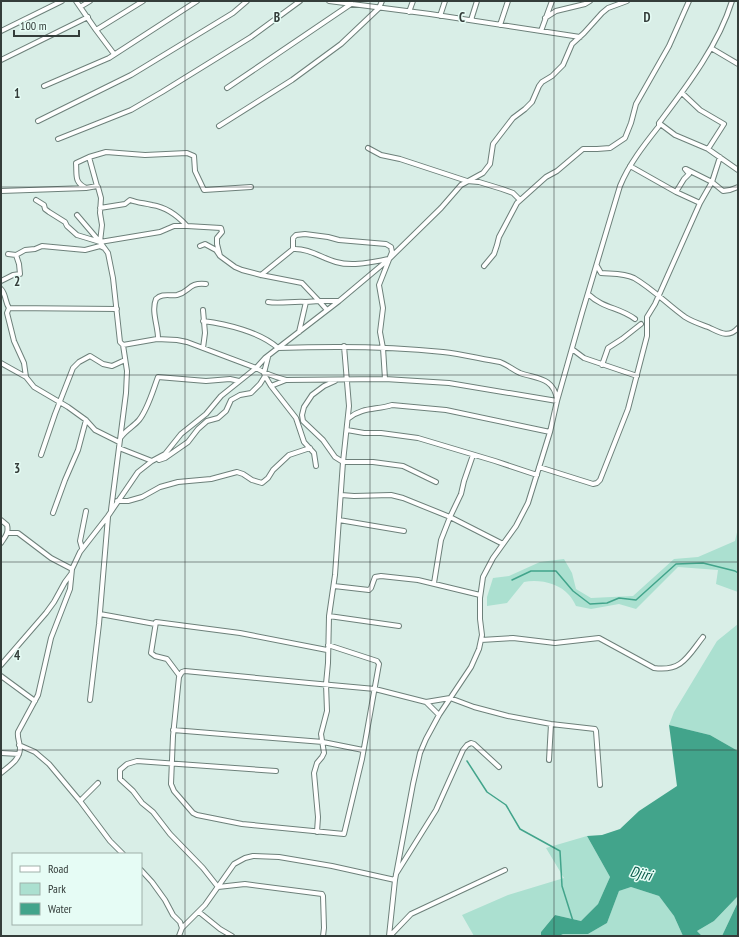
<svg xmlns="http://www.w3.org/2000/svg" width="739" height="937" viewBox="0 0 739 937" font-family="'PT Sans Narrow',sans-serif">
<rect width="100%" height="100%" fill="#d9eee7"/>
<path fill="#abe0d0" d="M738,528V592L716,584L718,570L678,567L636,609L619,604L591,609L576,606C574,602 572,598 569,595C559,583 539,579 524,582L507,603L487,606V597L493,578L509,576L540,562L564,559L572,573L576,589L591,598L633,596L674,559L698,557L735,541Z
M738,624V751L710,735L669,725L674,712L717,641Z
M587,836L610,877L598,904L581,921L555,915L541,932V936H474L462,915L508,895L564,878L546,848Z
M631,887L659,896L674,916L683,936H559L563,934H588L607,923L619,891Z
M738,896V902L722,936H702L697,931L714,921Z"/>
<path fill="#42a48b" d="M669,725L710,735L738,751V896L714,921L697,931L702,936H683L674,916L659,896L631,887L619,891L607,923L588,934H563L559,936H541V932L555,915L581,921L598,904L610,877L587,836L602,835L620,829L639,811L677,786Z
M738,902V934L737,936H722Z"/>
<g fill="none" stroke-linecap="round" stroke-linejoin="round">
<path stroke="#42a48b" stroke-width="1.5" d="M512,580L531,571H556L573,591L590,604L607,603L619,598L636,600L676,564L703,563L735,571L738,573
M467,761L487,792L506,805L520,829L560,851L562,886L573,921"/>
<g stroke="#6d807a" stroke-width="6">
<path id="minor" d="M76,1L96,30L143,1
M329,1L430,14L580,37
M80,7L90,1
M409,12L413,1
M440,16L445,1
M545,18L556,11L585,4L590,1
M471,20L477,1
M500,25L508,1
M96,30L114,54
M1,31L62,1
M541,31L552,1
M711,48L738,64
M1,60L88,17
M44,86L109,58L197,1
M227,88L351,4V1
M682,93L700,110L724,124L708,149
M38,121L131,75L233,13L247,1
M659,123L675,135L708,149L738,170
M219,126L292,80L341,44L379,8L382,1
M58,139L131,110L162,92L251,37L300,1
M368,148L381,155L400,159L467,181L479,182L502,189L513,193L520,200
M89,157L106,152L145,155L187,153L194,156L195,171L204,190L251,187
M630,166L676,192L700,203
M97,186L89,157L76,163C77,176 74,182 86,188L97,186L98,187L101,198L100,213L102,225L100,242
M1,191L86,188
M676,192L684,179L689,174L685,169H686L712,182L723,191L730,190L738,187
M36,200L44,205L45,209L49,212L65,222L67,226L77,235L100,242L160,232L174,226H187C178,216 166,207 152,205C144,203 138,203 130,200L125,204L100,208
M77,215L100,242L108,253L113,278L120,342L123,345L157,339L177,340L187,342L256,368C266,374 275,377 286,380L385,379L449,383L557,401
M187,226L221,228L222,232L217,238V244L220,256L216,250L205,244L200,246
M293,249V238L296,235L305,234L328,237L339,240L386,244L391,247L392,252L379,285L383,308L380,332L383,348L385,379
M16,255L25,250L35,249L42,246L85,250L100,246L104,248
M220,256L235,267L242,270L261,275L302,283L319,301H338
M484,266L494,254L497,245L499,237L517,203L546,177L557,171L583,149H597L610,148L625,138L631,123L636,104L669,46L689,1
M597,266L601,273C612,274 624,273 634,278C653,289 668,305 685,317C693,322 700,324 708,327C719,332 728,339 738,328
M261,275L293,249C308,248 322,258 336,262C353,267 372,262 389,259
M1,281L13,275L20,274L19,264L16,255L8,254
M1,289C6,294 5,302 9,308
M588,294C604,309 619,307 635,319
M268,302C279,304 294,301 306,302
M203,321C227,324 260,332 278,348C333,346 388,346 443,352C462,354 481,359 500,362C508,365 513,370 520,373C537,379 553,377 557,399
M299,332L306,302L319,301L327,310
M158,338C158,326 151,311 156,299C162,293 169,296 177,295C190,292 188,282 206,284
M203,348L205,333L203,310
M572,349L584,358L637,376
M268,357L264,373L265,376L271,386L296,418L304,442L314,453L316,466
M1,363L26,377L34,387L68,407L86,420L95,430L119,442
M602,365L608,348L622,339L641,324
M26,377L24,363L14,341L7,313L9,308L117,309
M335,381L324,386L312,395L304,407L302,415L303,421L323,440L335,457L343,462H373L403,466L436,482
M271,386L286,380
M349,418C362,407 377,410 392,405L446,410L550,432
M347,430L364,433H381L418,438L495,461L537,475
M121,437C126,430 134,426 139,420C148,409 153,390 158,377L206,381L230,379L239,381
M119,448L152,461
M41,455L55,414L73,368L79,362L90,356L103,364L112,366L125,360
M159,460L165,458L188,442L198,429L207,421L218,418L226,411L231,400L240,395L251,393L260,384L265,376
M539,467L593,484L597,483L600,480L628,409L647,336V317L655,304L700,203L712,182L720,157
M341,495L354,496L391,495L403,498L450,517L503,544
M117,501H128L142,497L160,487L178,482L211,479L237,472L243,474L252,480L262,483L268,478L273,470L289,455L310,448
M111,510L126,393L127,371L123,345
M53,513L65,480L78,450L86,420
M1,520L7,525C9,533 5,537 1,543
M339,520L404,531
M8,533H18L51,558L72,569
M82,548L80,541L86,511
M434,583L441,540L450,517L461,494L464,481L473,455
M334,586L369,590L371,588L375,577L381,576L418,580L480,595
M100,614L155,624
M329,616L399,626
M481,640L513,638L555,643L599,638L654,668C682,672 688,656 703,637
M328,645L377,661L379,664L362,759L344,834L242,824L197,815L193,813L174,791L171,784L173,736L179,677L182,672L185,671L309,683L375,689L426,702L439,715
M1,665L46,613L54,602L65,582L71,574
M179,675L167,659L155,656L151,653L156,622L240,633L327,650
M1,676L35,701
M90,700L99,624L108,517
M426,702L450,698L474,707L508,716L551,724L595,729L596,731L600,785
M173,730L323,742L363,750
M19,745L35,752L49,764L80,801L110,841L123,854
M1,753L19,754
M549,760L551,724
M276,771L137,761L127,764L120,770V779L133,791L142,803L153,812L170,834L203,868L218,887L245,884L322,894L323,896L324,928L323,936
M1,773C9,766 20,760 20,748C20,742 17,738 18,732L38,695L51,638L70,589L72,569L80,552L108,516L138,472L152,461L165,454L181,434L206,414L221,396L256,368L265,358L339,301L389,259L441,208L461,185L483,173L490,164L493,144L513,118L525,109L532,102L539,86L542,82L552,76L563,65L572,44L584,33L602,13L608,8L627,1
M80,801L98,783
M317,832L318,817L314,773L317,763L322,757L324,753L321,734L327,711L326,684L328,663L329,616L335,575L343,462L349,406L344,346
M141,870L152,882L165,900L173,915L180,922L182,928
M396,874L436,810L463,750L467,745L471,743L474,744L499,767
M199,912L220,929L232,936
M179,936L182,928L205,905L234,864L245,858L253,856L279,857L332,866L395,880
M389,936L395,880L413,784L420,753L426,739L439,715L471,667L479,649L482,635L480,619V598L483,577L493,558L516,526L528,503L550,432L557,401L582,313L620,186C629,164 644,145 659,126V123C687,86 718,46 732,1
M390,936L411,914L505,870"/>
</g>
<use href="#minor" stroke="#fff" stroke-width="4"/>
</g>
<path fill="none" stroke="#343d3a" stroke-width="1" stroke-opacity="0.55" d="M185,1V936M370,1V936M554,1V936M1,187H738M1,375H738M1,562H738M1,750H738"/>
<g text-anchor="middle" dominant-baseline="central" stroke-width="3" stroke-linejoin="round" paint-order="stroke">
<g font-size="15" font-style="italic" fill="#045847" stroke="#e6fcf5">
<text transform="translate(641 873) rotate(13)">Djiri</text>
</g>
</g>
<g font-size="13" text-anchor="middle" font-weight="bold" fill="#343d3a" stroke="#e6fcf5" stroke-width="3" stroke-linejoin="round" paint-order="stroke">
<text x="277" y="22">B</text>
<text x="462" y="22">C</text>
<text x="647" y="22">D</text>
<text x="17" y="98">1</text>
<text x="17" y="286">2</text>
<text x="17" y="473">3</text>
<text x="17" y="660">4</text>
</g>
<rect width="739" height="937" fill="none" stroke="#343d3a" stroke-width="4"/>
<rect x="12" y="853" width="130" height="72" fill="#e6fcf5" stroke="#9fb0aa"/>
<rect x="20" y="866" width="20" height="6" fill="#ffffff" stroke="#9fb0aa"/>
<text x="48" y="873" font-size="12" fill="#343d3a">Road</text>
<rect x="20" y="883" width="20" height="12" fill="#abe0d0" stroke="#9fb0aa"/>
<text x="48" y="893" font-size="12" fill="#343d3a">Park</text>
<rect x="20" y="903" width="20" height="12" fill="#42a48b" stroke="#9fb0aa"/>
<text x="48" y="913" font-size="12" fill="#343d3a">Water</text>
<path d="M14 30v6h65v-6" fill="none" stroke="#343d3a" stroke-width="2"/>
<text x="20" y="30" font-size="12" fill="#343d3a" stroke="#e6fcf5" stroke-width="3" paint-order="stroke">100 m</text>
</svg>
